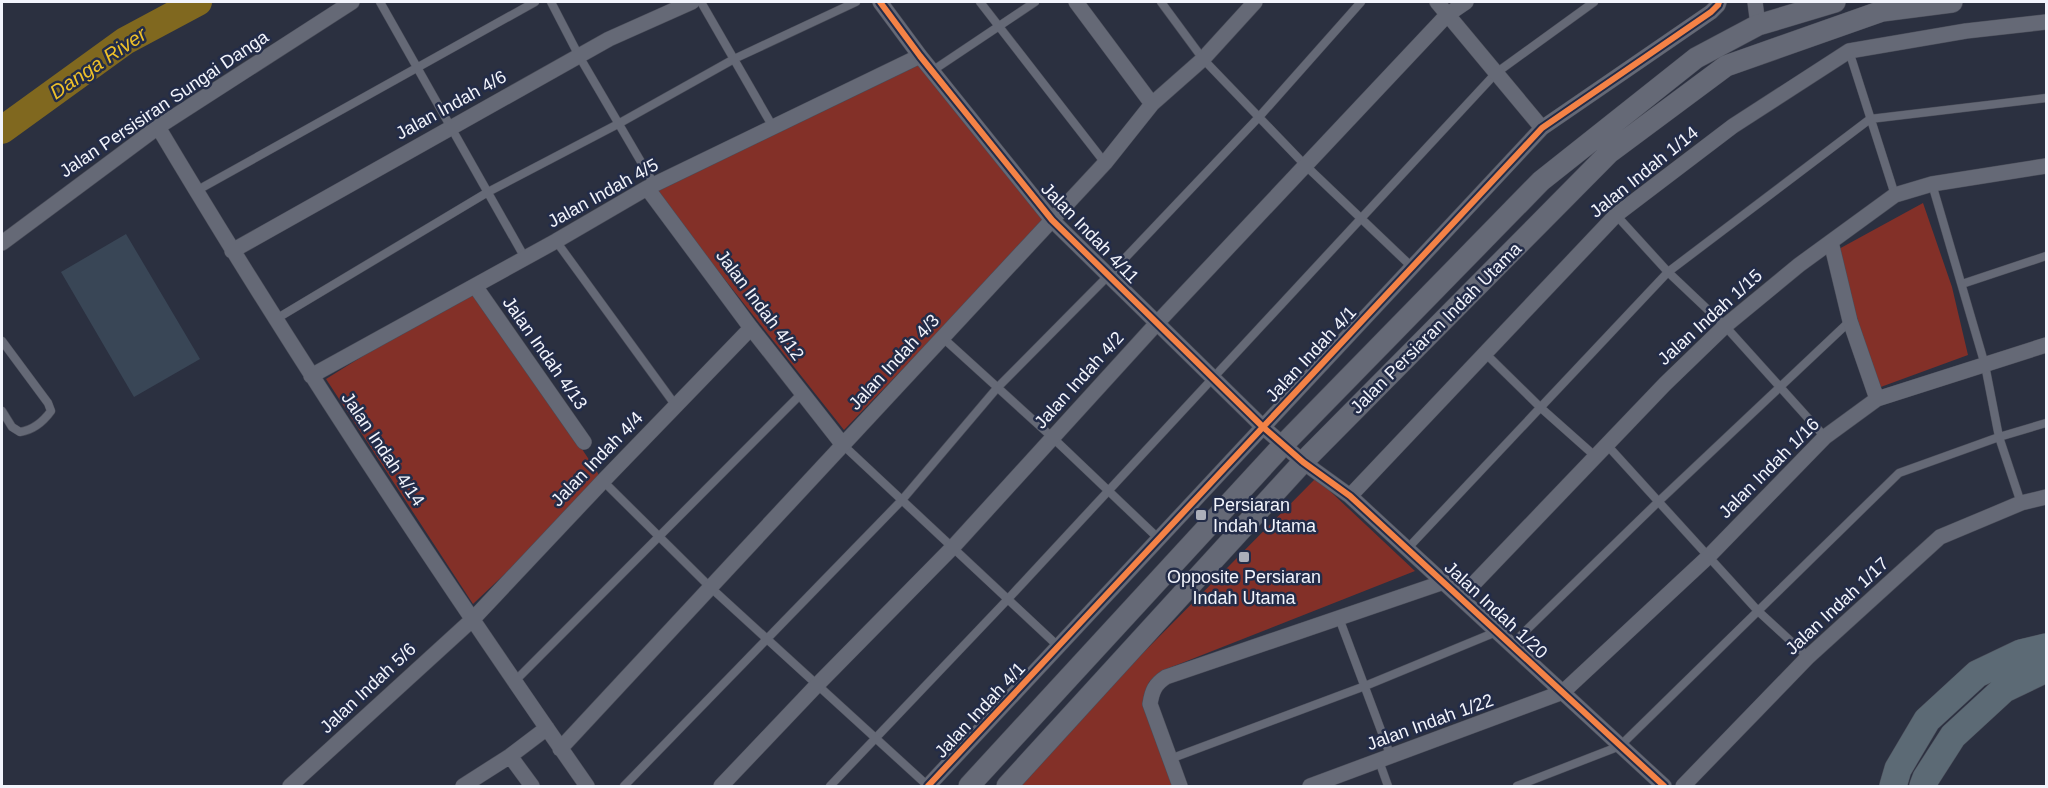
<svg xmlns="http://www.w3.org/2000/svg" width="2048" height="788" viewBox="0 0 2048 788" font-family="Arial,sans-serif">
<rect width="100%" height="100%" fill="#2b3040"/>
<path fill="#833028" d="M920,64L1046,220L844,430L654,190Z
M1923,203L1952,287L1968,355L1878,388L1837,250Z
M475,286L603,481L473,604L326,379Z
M1316,478L1415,571L1164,670L1149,682L1144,703L1173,786H1017L1143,653Z"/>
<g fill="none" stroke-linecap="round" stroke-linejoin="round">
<path stroke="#80681f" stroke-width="28" d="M2,130L125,41L198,2"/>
</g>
<path fill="#394656" d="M126,234L200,359L134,397L61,272Z"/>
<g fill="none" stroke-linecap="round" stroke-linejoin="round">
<g stroke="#4a4d59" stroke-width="9">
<path id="service" d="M380,2L525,258
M551,2L579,56L654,184
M701,2L773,127
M980,2L1105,163
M1161,2L1203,59L1305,165L1413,268
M1849,51L1895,195
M932,71L1035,2
M1932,184L1985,365L1999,437L2021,503
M196,191L535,2
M1616,215L1668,272L1725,326L1825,437
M556,241L676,406
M1962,284L2046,256
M276,319L488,192L618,124L734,59L856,2
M943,338L1053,438L1159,539
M2,341L48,403L51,411C43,422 33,430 20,432L12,427L2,411
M1485,353L1541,408L1595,456
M843,445L1059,647
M1607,445L1758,611L1808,657
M603,481L710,587L928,786
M1408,548L1668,272L1870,119L2046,98
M1339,618L1391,757
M1510,646L1658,502L1850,321
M515,681L802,393
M1170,759L1365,686L1496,632
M1379,761L1388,786
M624,786L902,500L997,388L1109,275L1259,117L1361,2
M830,786L1008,599L1496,73L1594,2
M1517,786L1620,746L1899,473L1999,437L2046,423"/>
</g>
<g stroke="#4a4d59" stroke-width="16">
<path id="minor" d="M880,2L920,56L1052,220L1263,427L1303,462L1350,496L1664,786
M1076,2L1152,104
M1437,2L1542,128
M1755,2L1758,25
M158,127C292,352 437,571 587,786
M647,188L751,328L843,445
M1831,242L1850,321L1877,399
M2,243L158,127L352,2
M232,251L609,39L692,2
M475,286L584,442
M311,376L556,241L647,188L920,56
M1350,496L1616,215L1733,126L1849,51L1966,31L2046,22
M1461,597L1665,384L1725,326L1799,265L1895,195L1932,184L2046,166
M560,749L1105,163L1152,104L1203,59L1255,2
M510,756L532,786
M290,786L473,619L603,481L751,328
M463,786L510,756L547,728
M721,786L817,685L953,547L1158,322L1447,15L1466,2
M928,786L1542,128L1711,12L1718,5L1719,2
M1180,786L1150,704C1152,691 1155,684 1166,677L1444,582
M1310,786L1563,692L1709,556L1825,437L1877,399L2046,345
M1683,786L1808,657L1940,537L2021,503L2046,497"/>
</g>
<g stroke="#4a4d59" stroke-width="22">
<path id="secondary" d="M969,786L1283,445L1541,181L1696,58L1758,25L1835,2
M1007,786L1303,462L1609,153L1726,66L1882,11L1952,2"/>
</g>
<g stroke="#4a4d59" stroke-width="28">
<path id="motorway" d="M1893,786L1898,769L1927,720L1977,674L2021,653L2046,647
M1923,786L1926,778L1953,736L2004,689L2046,669"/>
</g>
<use href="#service" stroke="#656976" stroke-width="8"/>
<use href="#minor" stroke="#656976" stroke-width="15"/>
<use href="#secondary" stroke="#656976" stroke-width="21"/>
<use href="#motorway" stroke="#5c6a75" stroke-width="27"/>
<g stroke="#232c48" stroke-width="10">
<path id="cycleway" d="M880,2L920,56L1052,220L1263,427L1303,462L1350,496L1664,786
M928,786L1542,128L1711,12L1718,5L1719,2"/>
</g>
<use href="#cycleway" stroke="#f48246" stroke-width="6"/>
</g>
<g fill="#acafba" stroke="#232c48" stroke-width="2">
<rect x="1195" y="509" width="12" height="12" rx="3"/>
<rect x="1238" y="551" width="12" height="12" rx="3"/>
</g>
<g text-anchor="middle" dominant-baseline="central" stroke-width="5" stroke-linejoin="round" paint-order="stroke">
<g font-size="18" fill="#f2f4fc" stroke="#232c48">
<text transform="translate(164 104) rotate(-34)">Jalan Persisiran Sungai Danga</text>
<text transform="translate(451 105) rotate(-29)">Jalan Indah 4/6</text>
<text transform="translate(1644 172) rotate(-39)">Jalan Indah 1/14</text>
<text transform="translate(603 193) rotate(-29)">Jalan Indah 4/5</text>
<text transform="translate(1090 233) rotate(46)">Jalan Indah 4/11</text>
<text transform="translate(760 305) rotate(53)">Jalan Indah 4/12</text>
<text transform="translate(1710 317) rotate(-42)">Jalan Indah 1/15</text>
<text transform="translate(1436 328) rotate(-45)">Jalan Persiaran Indah Utama</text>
<text transform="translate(545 353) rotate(55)">Jalan Indah 4/13</text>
<text transform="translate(1311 354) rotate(-47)">Jalan Indah 4/1</text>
<text transform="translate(894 362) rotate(-47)">Jalan Indah 4/3</text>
<text transform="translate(1079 380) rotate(-48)">Jalan Indah 4/2</text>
<text transform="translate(383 449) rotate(56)">Jalan Indah 4/14</text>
<text transform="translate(597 459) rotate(-46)">Jalan Indah 4/4</text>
<text transform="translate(1769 468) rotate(-45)">Jalan Indah 1/16</text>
<text transform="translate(1837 606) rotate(-43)">Jalan Indah 1/17</text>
<text transform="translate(1496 610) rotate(43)">Jalan Indah 1/20</text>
<text transform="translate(368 688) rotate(-43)">Jalan Indah 5/6</text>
<text transform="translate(980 710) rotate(-47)">Jalan Indah 4/1</text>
<text transform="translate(1430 722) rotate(-20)">Jalan Indah 1/22</text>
</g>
<g font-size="18" fill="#f2f4fc" stroke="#232c48" text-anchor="start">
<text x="1213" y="505">Persiaran<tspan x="1213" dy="21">Indah Utama</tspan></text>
<text x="1244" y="577" text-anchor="middle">Opposite Persiaran<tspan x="1244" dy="21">Indah Utama</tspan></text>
</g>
<g font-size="20" font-style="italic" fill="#eec029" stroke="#232c48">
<text transform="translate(98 63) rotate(-34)">Danga River</text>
</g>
</g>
<rect width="2048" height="788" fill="none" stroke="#f2f4fc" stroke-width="6"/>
</svg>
